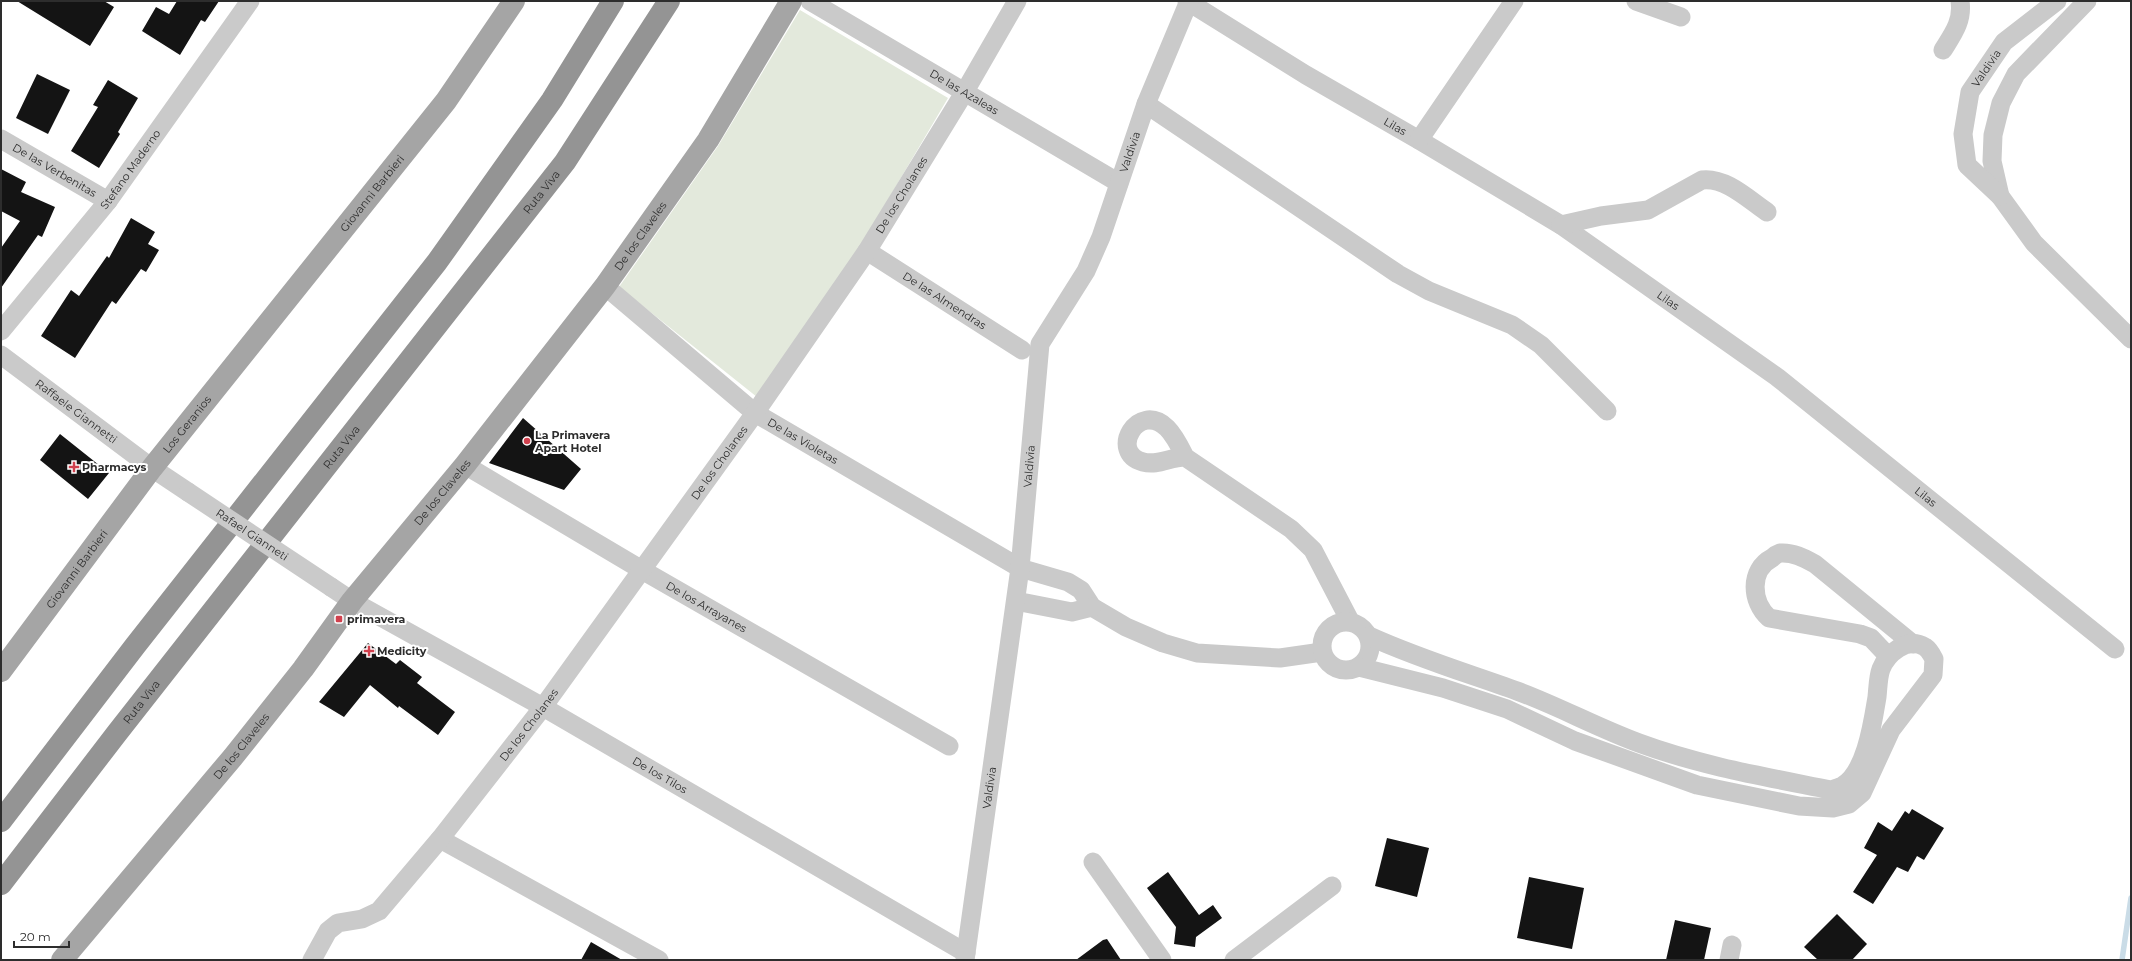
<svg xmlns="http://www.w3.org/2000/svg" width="2132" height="961" viewBox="0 0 2132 961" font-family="Montserrat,sans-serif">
<rect width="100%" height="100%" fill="#fff"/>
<path fill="#e3e9dc" d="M800,10L948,98L860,247L757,397L619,287L718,146Z"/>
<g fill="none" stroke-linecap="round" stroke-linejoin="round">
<path stroke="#cadce7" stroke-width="5.5" d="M2122,960L2131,898"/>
</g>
<path fill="#141414" d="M17,1H104L114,7L90,46Z
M177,1H219L205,22L201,20L180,55L142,31L156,7L169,14Z
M37,74L70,90L48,134L16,118Z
M108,80L138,98L118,132L120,134L99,168L71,151L98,107L93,105Z
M1,169L26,182L21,192L55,207L42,237L38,235L1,288V248L20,221L1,211Z
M131,218L155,232L148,244L159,250L146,272L141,269L116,304L112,301L75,358L41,336L71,290L79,296L107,256L109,258Z
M523,418L581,469L564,490L489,463Z
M60,434L109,473L88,499L40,460Z
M368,643L396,664L400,660L422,677L417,683L455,712L438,735L399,706L398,708L370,685L344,717L319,702Z
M1912,809L1944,828L1924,860L1917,856L1908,872L1897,867L1873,904L1853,892L1877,855L1864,848L1878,822L1892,831L1905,811L1909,814Z
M1387,838L1429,848L1417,897L1375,886Z
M1168,872L1199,915L1213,905L1222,918L1196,937L1195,947L1174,944L1176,927L1147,888Z
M1529,877L1584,888L1572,949L1517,938Z
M1837,914L1867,944L1852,960H1818L1804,947Z
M1675,920L1711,928L1704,960H1666Z
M1107,939L1121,960H1076L1103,940Z
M591,942L622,960H581Z"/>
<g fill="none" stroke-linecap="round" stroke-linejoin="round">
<g stroke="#cacaca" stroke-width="19">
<path id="s1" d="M810,1L1119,183"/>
<path id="s2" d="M1187,1L1306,75L1419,140L1561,225L1777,377L2115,649"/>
<path d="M1636,1L1681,17"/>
<path d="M2087,1L2016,74L2001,103L1993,135L1992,161L2000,196L2034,243L2131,339"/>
<path d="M1943,50C1953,34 1963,21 1960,1"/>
<path d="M1146,104L1398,274L1429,291L1512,325L1541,345L1607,411"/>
<path id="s3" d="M1,139L108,201"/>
<path d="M1419,140L1514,1"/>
<path id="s4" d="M2000,196L1967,165L1963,134L1970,92L2004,42L2057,1"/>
<path d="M1561,225L1601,216L1648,210L1702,180C1726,177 1749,200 1767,212"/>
<path id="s5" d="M867,251L1022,350"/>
<path id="s6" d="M605,286L755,413L1020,568L1068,582L1081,590L1092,607L1126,627L1163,643L1197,653L1280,658L1322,652"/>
<path id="s7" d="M1,331L108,201L250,1"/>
<path id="s8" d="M1,355L152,468L188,492"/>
<path d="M1185,457C1170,457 1158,466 1143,462C1108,453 1138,400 1167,428C1175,436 1180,447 1185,457L1291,529L1313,550L1350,621"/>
<path id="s9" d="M465,465L642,570L949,746"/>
<path id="s10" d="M331,587L352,601L543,707L966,953"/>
<path d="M1016,601L1072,612L1092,607"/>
<circle cx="1346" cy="646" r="24"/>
<path d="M1888,656L1871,638L1860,634L1769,618C1751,602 1749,570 1772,558C1774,556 1777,554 1780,553C1793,552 1804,558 1815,564L1913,644"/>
<path d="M1359,667L1443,688L1507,709L1575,741L1697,785L1799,806L1833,808L1849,804L1862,793L1891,730L1933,675L1934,659C1932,655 1928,649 1925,647C1907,636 1887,654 1881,669C1878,677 1878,688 1877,697C1873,721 1866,773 1842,786C1839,788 1834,789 1831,790C1766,777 1701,766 1639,743C1598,728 1558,706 1517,691C1467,673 1417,658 1369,636"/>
<path d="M440,839L659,960"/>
<path d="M1093,862L1162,960"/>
<path id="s11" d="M312,960L328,931L338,923L362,919L379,911L440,839L543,707L755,413L867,251L964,93L1017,1"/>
<path id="s12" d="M965,960L1020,568L1040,344L1086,271L1101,237L1146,104L1189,1"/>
<path d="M1234,960L1332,886"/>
<path d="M1729,960L1732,945"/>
</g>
<g stroke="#a5a5a5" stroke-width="22">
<path id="s13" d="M1,671L152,468L446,101L514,1"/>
<path id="s14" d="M62,960L233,757L303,669L352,601L465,465L605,286L708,140L791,1"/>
</g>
<g stroke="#949494" stroke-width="22">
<path d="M1,821L135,646L437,262L552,100L613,1"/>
<path id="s15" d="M1,884L117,733L565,162L669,1"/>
</g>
<path stroke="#cacaca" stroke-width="19" id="s16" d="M188,492L331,587"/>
</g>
<g fill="#d1414e" stroke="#fff" stroke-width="1.5">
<circle cx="527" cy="441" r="4"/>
<path d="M72 461h4v4h4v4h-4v4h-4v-4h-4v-4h4z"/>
<rect x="335" y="615" width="8" height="8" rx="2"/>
<path d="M367 645h4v4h4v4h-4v4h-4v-4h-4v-4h4z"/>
</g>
<g text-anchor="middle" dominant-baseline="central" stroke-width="4" stroke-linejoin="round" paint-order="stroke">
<g font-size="11" fill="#2d2d2d" stroke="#fff">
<text stroke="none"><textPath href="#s4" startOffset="148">Valdivia</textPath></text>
<text stroke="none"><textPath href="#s1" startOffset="179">De las Azaleas</textPath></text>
<text stroke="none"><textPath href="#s2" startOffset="243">Lilas</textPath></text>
<text stroke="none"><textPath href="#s12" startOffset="834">Valdivia</textPath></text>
<text stroke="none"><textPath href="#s3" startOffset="62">De las Verbenitas</textPath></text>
<text stroke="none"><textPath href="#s7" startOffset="207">Stefano Maderno</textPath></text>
<text stroke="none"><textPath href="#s15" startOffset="878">Ruta Viva</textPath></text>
<text stroke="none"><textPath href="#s13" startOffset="605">Giovanni Barbieri</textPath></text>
<text stroke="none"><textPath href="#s11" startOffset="976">De los Cholanes</textPath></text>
<text stroke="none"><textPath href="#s14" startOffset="927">De los Claveles</textPath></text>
<text stroke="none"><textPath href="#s5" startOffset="92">De las Almendras</textPath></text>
<text stroke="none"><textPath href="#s2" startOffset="567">Lilas</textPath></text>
<text stroke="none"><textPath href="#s8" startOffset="94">Raffaele Giannetti</textPath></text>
<text stroke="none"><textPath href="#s13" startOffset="309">Los Geranios</textPath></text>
<text stroke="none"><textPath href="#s6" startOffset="252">De las Violetas</textPath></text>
<text stroke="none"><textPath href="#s15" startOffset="554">Ruta Viva</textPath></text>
<text stroke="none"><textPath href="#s11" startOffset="652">De los Cholanes</textPath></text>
<text stroke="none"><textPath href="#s12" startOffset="498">Valdivia</textPath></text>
<text stroke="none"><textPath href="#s14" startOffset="603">De los Claveles</textPath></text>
<text stroke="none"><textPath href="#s2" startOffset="891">Lilas</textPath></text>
<text stroke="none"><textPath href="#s16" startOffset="77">Rafael Gianneti</textPath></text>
<text stroke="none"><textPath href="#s13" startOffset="127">Giovanni Barbieri</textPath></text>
<text stroke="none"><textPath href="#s9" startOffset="280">De los Arrayanes</textPath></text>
<text stroke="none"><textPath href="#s15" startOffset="230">Ruta Viva</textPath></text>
<text stroke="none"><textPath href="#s11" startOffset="328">De los Cholanes</textPath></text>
<text stroke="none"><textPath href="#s14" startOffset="279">De los Claveles</textPath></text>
<text stroke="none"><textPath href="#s10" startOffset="379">De los Tilos</textPath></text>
<text stroke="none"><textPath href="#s12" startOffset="174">Valdivia</textPath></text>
</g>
<g font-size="11" font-weight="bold" fill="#2d2d2d" stroke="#fff" text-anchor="start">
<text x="535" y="435">La Primavera<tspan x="535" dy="13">Apart Hotel</tspan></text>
<text x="82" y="467">Pharmacys</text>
<text x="347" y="619">primavera</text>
<text x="377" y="651">Medicity</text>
</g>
</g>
<rect width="2132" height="961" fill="none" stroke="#2d2d2d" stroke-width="4"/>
<path d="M14 941v6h55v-6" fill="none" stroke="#2d2d2d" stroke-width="2"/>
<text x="20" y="941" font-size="12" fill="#2d2d2d" stroke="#ffffff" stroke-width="3" paint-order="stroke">20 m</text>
</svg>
